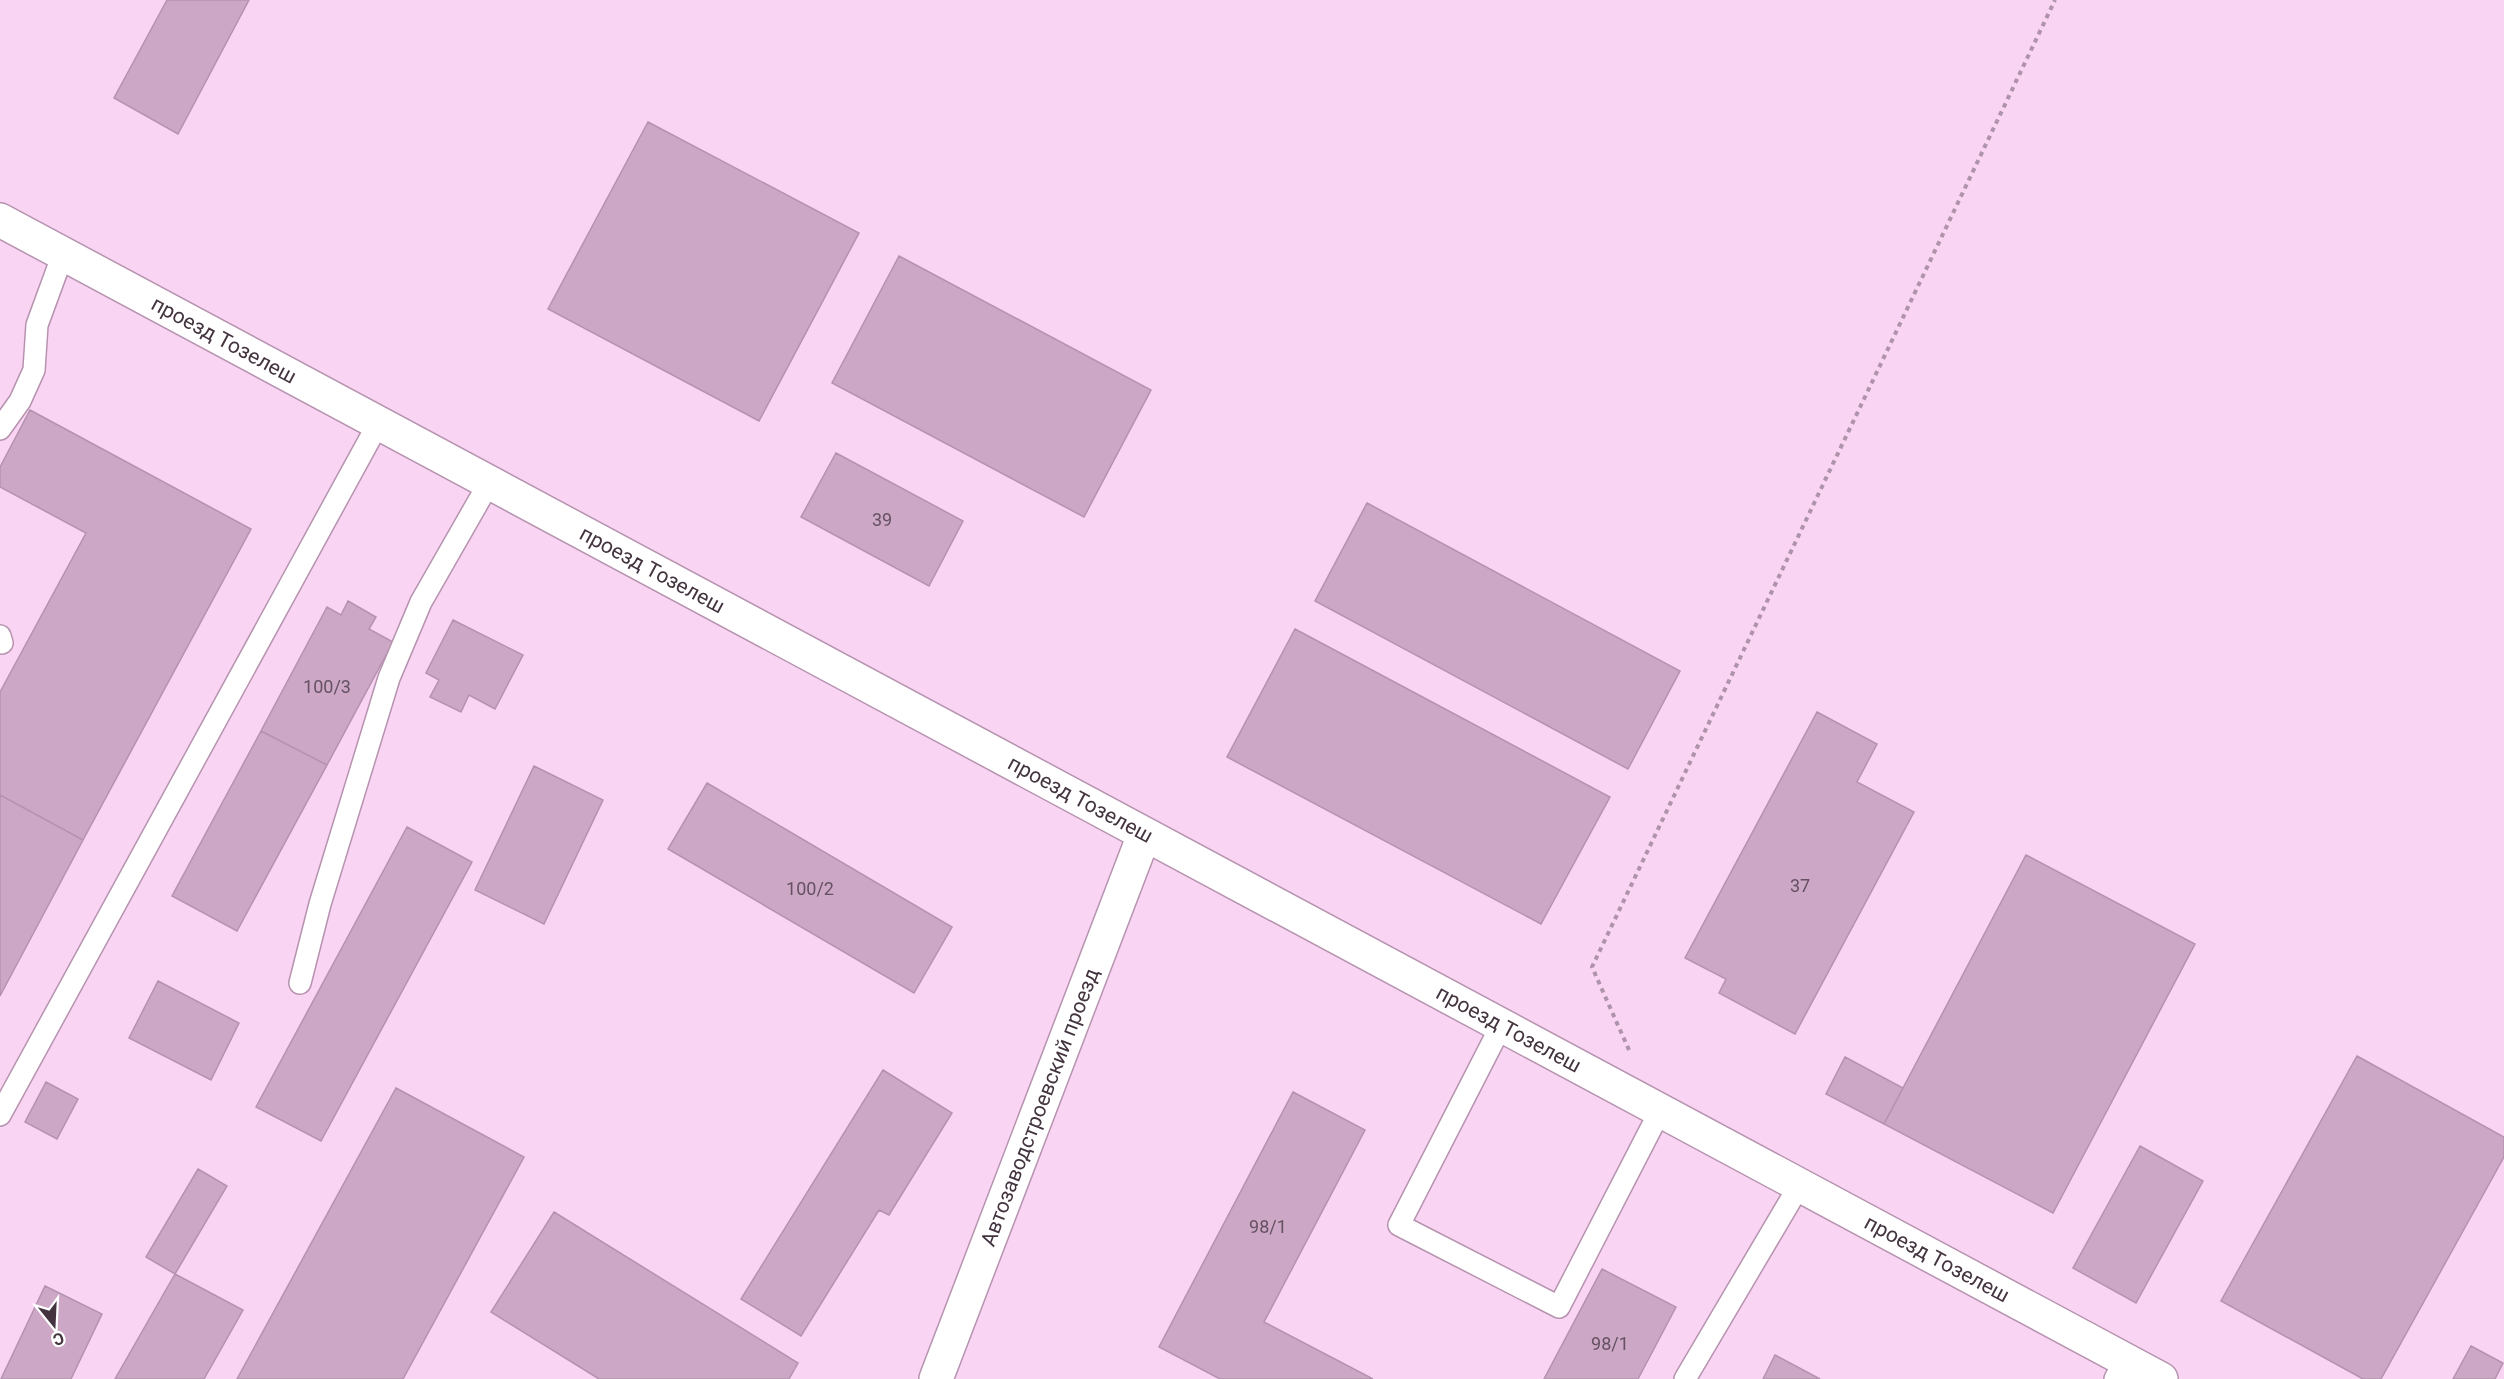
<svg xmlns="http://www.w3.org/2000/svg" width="2504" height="1379" viewBox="0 0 2504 1379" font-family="Roboto,sans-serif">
<rect width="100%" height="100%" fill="#fad5f3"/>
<path fill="#cca8c6" stroke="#b592af" stroke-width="1.5" d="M167,0H249L178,134L114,98Z
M648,122L859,233L759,421L548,309Z
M899,256L1151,390L1084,517L832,383Z
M30,410L251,529L83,840L0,795V692L86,533L0,487V467Z
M836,453L963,521L929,586L801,517Z
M1367,503L1680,671L1628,769L1315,601Z
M348,601L376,617L369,629L393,642L327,765L261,731L327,607L341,615Z
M453,620L523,655L495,709L469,695L461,712L430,697L439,680L426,673Z
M1295,629L1610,797L1541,924L1227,757Z
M1817,712L1877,744L1857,782L1914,812L1795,1034L1719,993L1726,979L1685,958Z
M261,731L327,765L237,931L172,896Z
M534,766L603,800L544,924L475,890Z
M707,783L952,927L914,993L668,849Z
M0,795L83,840L0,996Z
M407,827L472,862L321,1141L256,1107Z
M2026,855L2195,944L2053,1213L1884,1124Z
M158,981L239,1023L211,1080L129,1038Z
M2357,1056L2504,1137V1157L2381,1379H2363L2221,1301Z
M1845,1057L1903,1088L1884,1124L1826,1094Z
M883,1070L952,1113L889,1215L879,1210L801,1336L741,1299Z
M46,1082L78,1099L57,1139L25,1122Z
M396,1088L524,1157L403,1379H237Z
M1293,1092L1365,1130L1264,1322L1373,1379H1220L1159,1347Z
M2140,1146L2203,1181L2136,1303L2073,1268Z
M198,1169L227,1186L175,1274L146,1257Z
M554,1212L798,1363L789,1379H599L491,1312Z
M1602,1269L1676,1307L1638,1379H1544Z
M175,1274L243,1310L204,1379H115Z
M45,1286L102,1314L71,1379H1Z
M2471,1346L2503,1363L2495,1379H2453Z
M1775,1355L1820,1379H1763Z"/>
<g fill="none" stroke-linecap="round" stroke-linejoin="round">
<g stroke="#b693af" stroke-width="24">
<path id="lane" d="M0,429L20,401L34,370L37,325L63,254
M0,636L2,643
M300,983L320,904L389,678L421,602L489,483
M1501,1026L1399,1225L1559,1307L1660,1111
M0,1115L378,424
M1685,1379L1799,1186
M2115,1379L2125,1360"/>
</g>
<g stroke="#b693af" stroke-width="36">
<g id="street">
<path id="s1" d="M936,1379L1144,835"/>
</g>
</g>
<g stroke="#b693af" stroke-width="36">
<g id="secondary">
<path id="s2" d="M0,220L2161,1379"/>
</g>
</g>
<path stroke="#af93aa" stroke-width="4" stroke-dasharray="4.5 4.5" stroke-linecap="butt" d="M1629,1050L1592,967L2055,0"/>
<use href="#lane" stroke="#fff" stroke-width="21"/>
<use href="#street" stroke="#fff" stroke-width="33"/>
<use href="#secondary" stroke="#fff" stroke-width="33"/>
</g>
<g text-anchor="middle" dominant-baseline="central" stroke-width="4.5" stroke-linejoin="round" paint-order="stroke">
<g font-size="18" fill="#655162">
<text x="882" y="519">39</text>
<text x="327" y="686">100/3</text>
<text x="1800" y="885">37</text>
<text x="810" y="888">100/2</text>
<text x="1268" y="1226">98/1</text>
<text x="1610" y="1343">98/1</text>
</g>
<g font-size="21" fill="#433440" stroke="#fff">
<text stroke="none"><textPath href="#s2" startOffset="254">проезд Тозелеш</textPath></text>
<text stroke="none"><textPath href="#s2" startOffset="740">проезд Тозелеш</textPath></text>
<text stroke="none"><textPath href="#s2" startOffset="1226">проезд Тозелеш</textPath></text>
<text stroke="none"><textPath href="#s2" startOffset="1712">проезд Тозелеш</textPath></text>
<text stroke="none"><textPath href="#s1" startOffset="291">Автозаводстроевский проезд</textPath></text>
<text stroke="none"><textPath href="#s2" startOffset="2198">проезд Тозелеш</textPath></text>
</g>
</g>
<g transform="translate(54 1325) rotate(162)" stroke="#ffffff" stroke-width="4.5" paint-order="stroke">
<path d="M0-4.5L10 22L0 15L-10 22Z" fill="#433440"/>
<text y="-9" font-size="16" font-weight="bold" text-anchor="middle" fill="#433440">С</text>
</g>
</svg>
